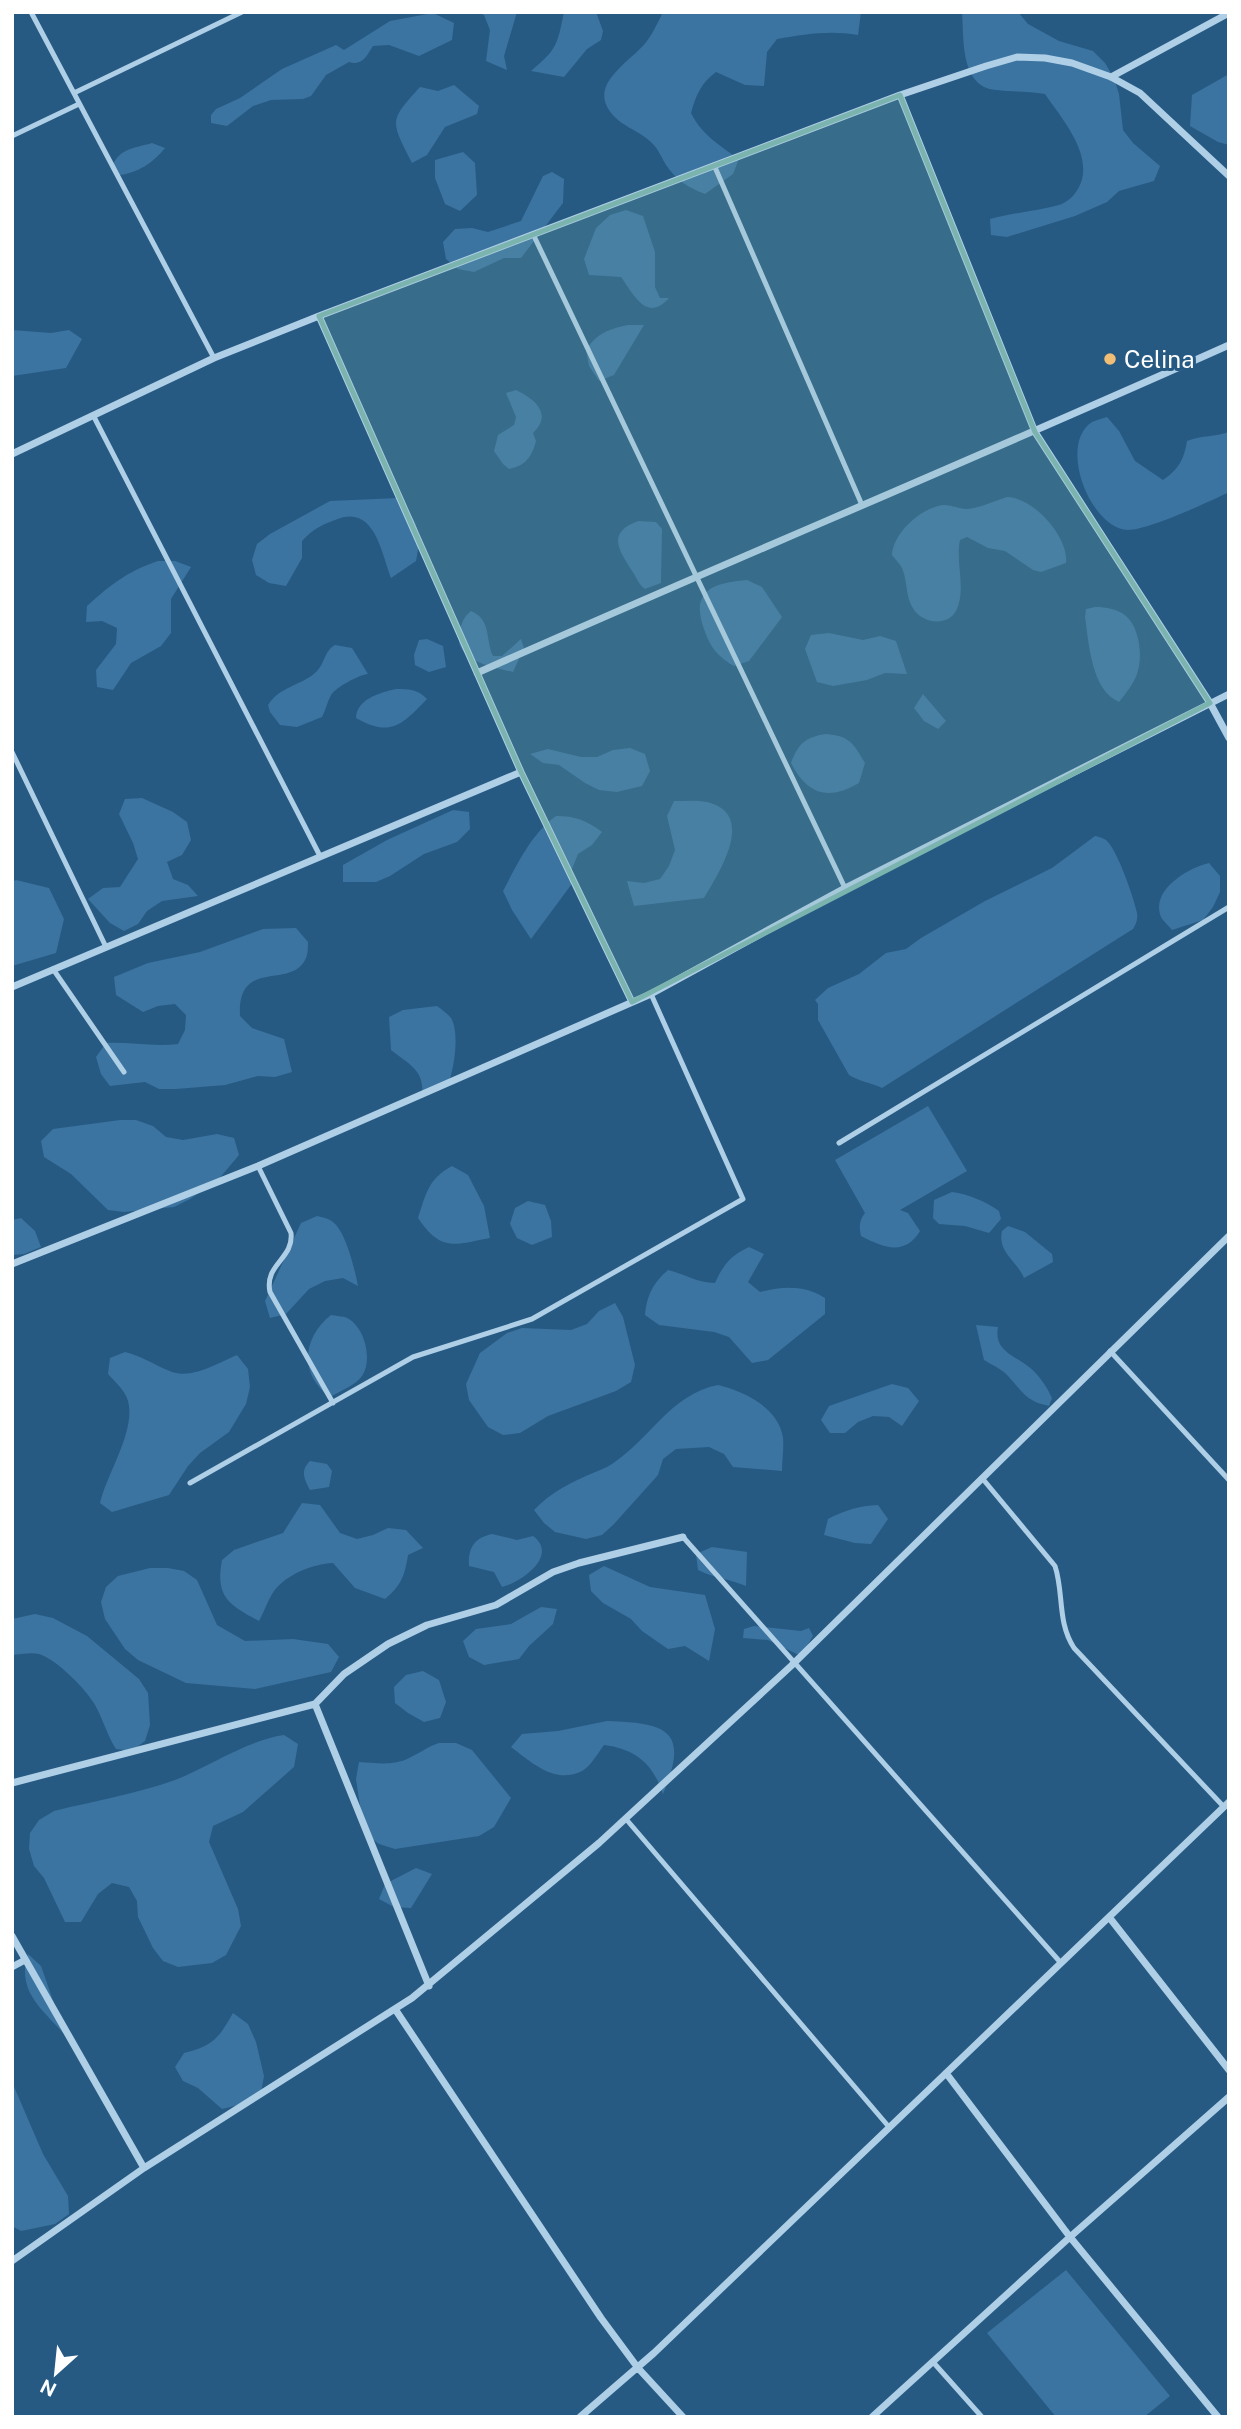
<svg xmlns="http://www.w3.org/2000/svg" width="1241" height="2429" viewBox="0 0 1241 2429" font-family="'Public Sans',sans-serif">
<rect width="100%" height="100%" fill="#265a83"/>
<path fill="#3b74a0" d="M477,12H517L504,56L507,70L486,61L490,30L484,15Z
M564,12H596L603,31L601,40L587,49L564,77L531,71C557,49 557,46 564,12Z
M663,12H861L858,35C831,30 805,34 777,39L767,52L764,86L745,85L716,72C701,83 696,95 691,113C702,135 719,145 739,159L733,174L705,194C689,188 676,180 666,165C661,157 659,150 652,143C639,130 619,126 609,110C590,82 633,60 647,41C653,33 658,22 663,12Z
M962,12H1018L1028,24L1059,41L1093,51L1105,63L1114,78L1119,94L1123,130L1133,143L1160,166L1154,181L1119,191L1107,202L1075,216L1007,237L991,235L990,219C1012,213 1037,211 1059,205C1068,202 1075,195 1079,187C1095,156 1062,119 1045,94C1029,91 1013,92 996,90C960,87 964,39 962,12Z
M433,13L454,23L452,40L419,56L389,45L373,46C366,57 362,66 349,62L326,75L311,96L303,99L271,100L253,106L227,126L211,123V115L216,109L240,98L282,69L336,45L344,50L390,21Z
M1229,74V145L1218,142L1190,126L1192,95Z
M454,85L479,106L477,114L445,127L427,155L412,163C391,121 388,122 420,87L438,91Z
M152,143L165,148C154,162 137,174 118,175L112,170C115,149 135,148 152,143Z
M463,152L475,163L477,195L460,211L445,204L435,178V160Z
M552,172L564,179L563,203L521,258H504L474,272L458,269L446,259L443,242L455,229L472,228L488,232L521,221L543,176Z
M626,210L643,216L655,252V287L660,298H669C647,323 634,295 621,277L589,275L584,259L596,228L610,215Z
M628,325H644L614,375L599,381L589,366L586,350C597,333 609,329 628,325Z
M12,330L51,333L69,330L82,339L66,368L12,376Z
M516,390C535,399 553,414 533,433L536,441C532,456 526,466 509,469L503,464L494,451L498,435L514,425L516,417L506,393Z
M1107,417L1119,431L1135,461L1163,480C1178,470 1184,460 1187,441C1203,435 1214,437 1229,432V492C1209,502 1148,530 1128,530C1091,529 1057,445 1092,422C1096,420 1102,419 1107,417Z
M1007,497C1033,497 1069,537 1066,563L1041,572L1033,570L1005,551L988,548L967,537L960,540C955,563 967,589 956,611C947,627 923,623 914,610C905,597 908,582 902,568C900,564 895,559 892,555C893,534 918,511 938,506C947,503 956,508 965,509C978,509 994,501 1007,497Z
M398,498C418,521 422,532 416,561L391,578C381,551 374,503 335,520C321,525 312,530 302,541V558L286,586L269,583L256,575L252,560L257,544L270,534L330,501Z
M638,521L656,522L662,529L661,583L645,589C638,584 637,578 632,571C619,550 606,533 638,521Z
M158,561H175L191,567L171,599V633L161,646L131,663L113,690L97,687L96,670L116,644L117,628L102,621L86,622L87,606C110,585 128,571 158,561Z
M747,580L762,587L782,617L749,661L734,666C717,656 710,647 704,629C690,590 713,583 747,580Z
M1095,607C1106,607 1118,609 1126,616C1140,628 1143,658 1137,674C1133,685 1126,693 1119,702C1091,690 1089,643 1085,617L1086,609Z
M471,611C492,620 485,639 493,656H502L521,639L524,648L513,672C492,667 451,661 460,630C462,621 465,616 471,611Z
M829,633L863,640L880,636L896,641L907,674L885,673L867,680L833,686L817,682L805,649L811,635Z
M427,639L443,646L446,667L429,672L415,665L414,655L419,640Z
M335,645L352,648L368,674C359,675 336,687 331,695C327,702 326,710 322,717L297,727L280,725L270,712L268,705C280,686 301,686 316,672C325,664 324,651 335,645Z
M396,689C408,689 418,689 427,699C403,724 391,738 356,718C357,699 379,693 396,689Z
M923,694L946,721L938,729L924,721L914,708Z
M826,734C850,736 853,743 865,763L859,783C829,801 807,795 791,763C798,744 805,737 826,734Z
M630,748L645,754L650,771L642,786L617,792L599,790L585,783L559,765L543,763L530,754L548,749L581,757H597L613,750Z
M142,798L173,812L187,822L191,840L182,855L167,862L173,879L188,885L198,896L162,901L147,911L138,924L124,931L110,923L88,899L103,888L120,887L138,859L133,843L119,814L125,799Z
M674,801C685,801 697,800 707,802C758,814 718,874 704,898L634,906L627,881L644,883L660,879L669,866L675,850L667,816Z
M453,810L469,812L470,829L457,842L424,854L390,876L376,882H343V865L387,840Z
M556,816C575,816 586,820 602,832L592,845L578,854L572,869L571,885L531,939L512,910L503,891C517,865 531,834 556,816Z
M1095,836C1100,837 1103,838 1106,840C1117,849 1134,898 1137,913C1138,920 1136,924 1133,929L882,1088C872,1083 858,1081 849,1075L818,1020V1004L815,1000L828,988L859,974L886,953L906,949L921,938L985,901L1052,868Z
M1209,863L1220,876V892L1213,907L1203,920L1172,930C1169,926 1163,921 1161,917C1150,890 1188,868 1209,863Z
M16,880L49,888L64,919L56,953L12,966V882Z
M296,928L308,942C308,946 308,954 306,958C292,991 237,956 240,1016L252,1028L284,1039L292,1072L275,1077L258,1076L225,1085L176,1089H159L145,1082L110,1086L101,1074L96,1057L106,1043C130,1042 154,1047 178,1044L185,1030L186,1015L175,1004L158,1006L143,1012L116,995L114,977L148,963L200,952L263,929Z
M437,1006C441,1009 448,1014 451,1018C460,1033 454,1069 448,1085L422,1098C425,1070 411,1066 391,1050L389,1017L403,1010Z
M928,1106L967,1171L900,1210L908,1213L920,1231C905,1256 884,1248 861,1236C859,1226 859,1221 865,1213L835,1160Z
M120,1120H136L153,1126L166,1137L183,1140L217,1134L234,1138L239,1155L218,1180L190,1199L174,1207L124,1212L108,1210L71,1174L44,1157L41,1141L53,1129Z
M452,1166L468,1175L484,1206L490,1238C454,1245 441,1252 418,1218C426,1194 428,1179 452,1166Z
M952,1192C968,1194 987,1202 999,1211L1001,1219L989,1233L965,1226L939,1224L933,1218L934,1200Z
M528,1201L545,1205L551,1221L552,1237L532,1245L517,1238L510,1224L515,1208Z
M317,1216C322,1217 330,1219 333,1222C346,1232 355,1270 358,1286L343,1278L325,1281L309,1289L286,1314L270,1318L265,1301L301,1223Z
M21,1218L35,1231L41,1247L24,1254L12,1255V1220Z
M1008,1226L1025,1232L1052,1254L1053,1262L1024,1278C1017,1261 997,1252 1002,1231Z
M749,1247L764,1254L748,1282L760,1292C783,1286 805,1285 825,1298V1314L768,1360L752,1363L729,1337L714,1332L659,1325L645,1315C647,1295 653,1283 668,1270C685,1274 697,1283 715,1283C723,1265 731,1255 749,1247Z
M615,1303L623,1317L635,1365L631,1382L616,1391L548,1416L520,1433L503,1435L488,1427L469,1400L466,1384L480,1353L507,1333L522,1328L571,1330L587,1324L599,1311Z
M331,1315C335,1316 343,1316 347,1318C365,1327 373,1360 362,1376C356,1385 340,1391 330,1397C299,1375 302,1338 331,1315Z
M976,1325L998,1327C994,1348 1010,1354 1025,1364C1037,1372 1046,1385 1052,1398L1049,1406C1025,1401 1023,1392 1008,1376C1002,1369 992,1365 984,1360Z
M125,1352C142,1356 156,1366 172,1372C193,1379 218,1363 237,1355L248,1369L250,1387L246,1404L229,1432L200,1453L188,1466L169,1495L112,1512L100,1503C107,1473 136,1431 128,1401C125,1390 115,1382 108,1374L110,1358Z
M892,1384L908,1388L919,1401L902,1426L889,1417L873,1416L858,1422L845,1433H830L821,1420L829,1406Z
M718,1385C744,1391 779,1408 783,1438C784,1448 782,1460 782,1471L733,1467L724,1454L709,1447L676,1449L663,1459L658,1475L614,1524L602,1535L586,1539L555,1532L544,1523L534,1510C550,1493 571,1482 593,1473C599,1470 606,1468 612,1464C650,1439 671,1394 718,1385Z
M310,1461L327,1464L332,1471L329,1487L310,1490C304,1478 300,1471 310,1461Z
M302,1503L320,1505L340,1533L357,1539L373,1535L388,1528L406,1530L423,1548L408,1555C405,1575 401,1586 385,1599L355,1588L333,1563C313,1564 287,1574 274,1591C268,1600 264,1612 259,1621C229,1605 215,1597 222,1560L234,1550L283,1533Z
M878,1505L888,1519L871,1544L855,1543L824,1535L828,1519C845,1510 859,1506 878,1505Z
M492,1534L517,1540L533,1536C559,1555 522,1582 502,1587L494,1572L469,1566C468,1548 474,1538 492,1534Z
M712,1547L747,1552L746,1586C730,1579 714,1578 698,1570L696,1554Z
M604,1566L650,1587L705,1595L715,1629L709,1661L685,1646L668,1649L642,1631L631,1619L603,1603L591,1591L589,1575Z
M150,1568H168L184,1571L197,1580L217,1625L245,1641L293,1639L328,1644L339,1657L331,1672L255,1689L186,1683L138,1660L125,1649L105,1619L101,1602L106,1587L118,1576Z
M541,1607L557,1609L553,1624L529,1646L519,1659L484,1665L469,1657L463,1641L476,1629L511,1624Z
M35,1614L53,1618L87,1636L139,1679L148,1693L150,1725L145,1741L132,1751L116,1749C107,1735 103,1719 95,1705C86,1689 56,1659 39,1654C31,1652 21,1654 12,1655V1619Z
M754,1626L801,1631L809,1628L813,1636L801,1656L768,1640L743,1638L744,1629Z
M423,1671L439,1680L446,1702L440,1718L424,1722L408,1713L395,1703L394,1687L406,1675Z
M607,1721C667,1723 690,1730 663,1794C653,1764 636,1749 604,1745C598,1753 590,1767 582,1771C555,1785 531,1762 511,1747L522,1734L558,1731Z
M284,1735L298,1744L294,1767L243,1812L213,1826L209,1842L238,1909L241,1926L226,1955L212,1963L178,1967L163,1961L153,1948L138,1917L137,1901L129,1887L112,1883L98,1894L81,1922H65L44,1878L34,1866L29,1849L30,1833L39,1820L54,1811C94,1801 136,1794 175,1780C210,1766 248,1740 284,1735Z
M439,1743H456L472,1750L511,1798L494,1827L479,1836L395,1849L379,1844L364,1833L356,1779L359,1762C376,1763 394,1766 409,1758C422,1752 425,1748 439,1743Z
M416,1868L432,1874L411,1908L394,1907L379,1899L385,1884Z
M28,1954L41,1966L65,2035C42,2009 16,1991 28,1954Z
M233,2013L248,2024L256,2042L264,2076L261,2093L247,2103L222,2109L198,2088L183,2081L175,2067L184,2053C213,2046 219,2038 233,2013Z
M12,2082L43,2154L68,2196L69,2214L55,2224L21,2231L12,2226Z
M1066,2270L1170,2396L1144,2417H1056L987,2333Z"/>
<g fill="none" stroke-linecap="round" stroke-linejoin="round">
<path stroke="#afcfe7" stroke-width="5" d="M31,12L214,358
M74,93L242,12
M12,136L79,104
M714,165L862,505
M533,234L845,888
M93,415L320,856
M12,752L106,947
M53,969L124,1072
M839,1143L1229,907
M258,1166L291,1233C294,1259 264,1264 270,1292L333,1403
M1110,1351L1229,1480
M982,1478L1055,1566C1064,1593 1057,1622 1074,1648L1224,1807
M190,1483L413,1357L532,1319L743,1199L651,994
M683,1537L1061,1963
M626,1819L889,2127
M933,2362L982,2417"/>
<path stroke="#afcfe7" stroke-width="7" d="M1111,77L1229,13
M900,95L1035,432L1210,703L1229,738
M319,316L521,772L632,1002
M12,454L214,358L319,316L900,95L986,66L1017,57L1045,58L1072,63L1111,77L1140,93L1229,176
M477,673C727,562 979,457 1229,345
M12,987L521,772
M12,1264L258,1166L651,994L845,888L1229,694
M315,1704L344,1674L388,1644L427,1625L496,1605L553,1572L579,1563L683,1537
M12,1783L315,1704L429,1986
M1109,1917L1229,2070
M12,1936L144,2168
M12,1967L25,1960
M395,2009L601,2318L638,2368L683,2417
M946,2073L1070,2237L1218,2417
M12,2261L144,2168L412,1998L599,1843L791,1666L1229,1236
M580,2417L654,2353L1229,1802
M872,2417L1070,2237L1229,2097"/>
</g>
<path fill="#7bb4af" fill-opacity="0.2" stroke="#7bb4af" stroke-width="5" stroke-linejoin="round" d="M900,95L1035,432L1210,703L632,1002L521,772L319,316Z"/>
<circle fill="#f0be75" stroke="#265a83" stroke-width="2.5" cx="1110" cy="359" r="7"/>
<g text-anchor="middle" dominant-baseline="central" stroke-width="6" stroke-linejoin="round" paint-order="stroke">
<g font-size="24" fill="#fff" stroke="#265a83" text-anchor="start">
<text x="1124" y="359">Celina</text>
</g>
</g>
<rect width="1241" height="2429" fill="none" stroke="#ffffff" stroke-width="28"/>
<g transform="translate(56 2373) rotate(207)" stroke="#265a83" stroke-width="5" paint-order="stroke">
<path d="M0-5L12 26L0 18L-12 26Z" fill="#ffffff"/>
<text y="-10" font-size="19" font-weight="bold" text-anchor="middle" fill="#ffffff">N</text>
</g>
</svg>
